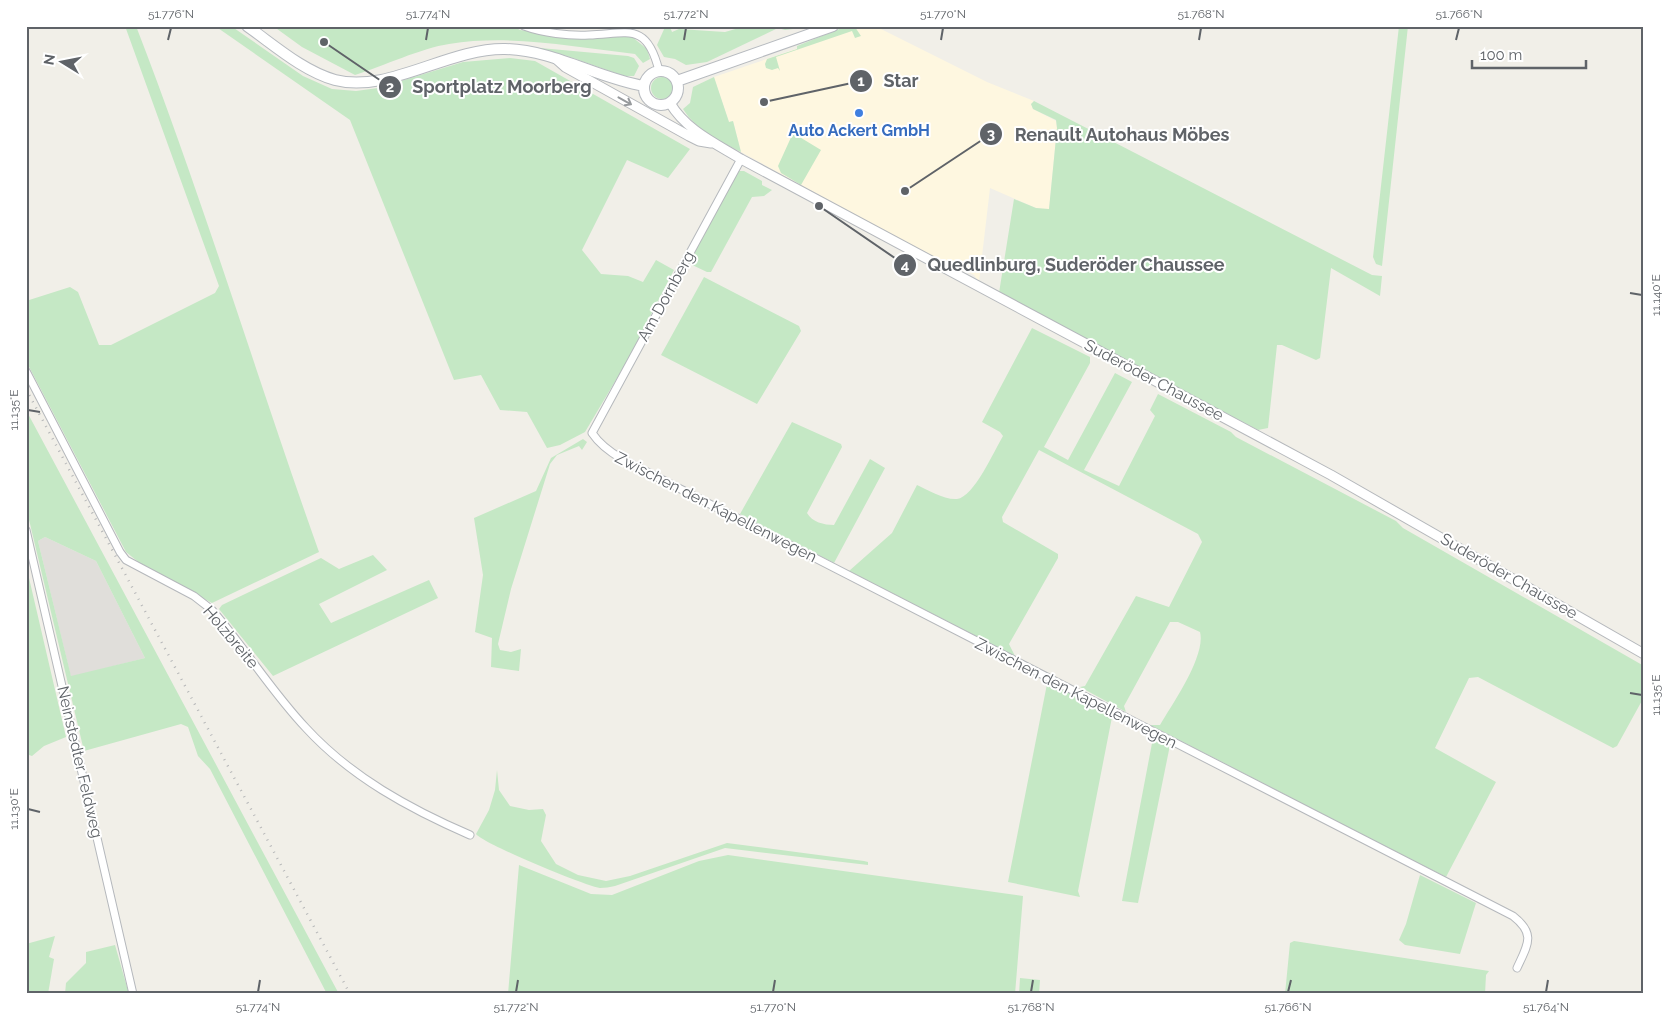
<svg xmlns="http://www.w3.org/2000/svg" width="1670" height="1020" viewBox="0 0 1670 1020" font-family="Raleway,sans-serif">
<rect width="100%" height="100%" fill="#f1efe8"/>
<path fill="#fef7e0" d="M863,26H875L987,82L1034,101L1031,104L1033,109L1056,121L1057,128L1049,210L1036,208L990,188L979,282L974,275L964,270L960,272L741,152L733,121L729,122L714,77Z"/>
<path fill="#e0deda" d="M45,537L96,561L145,658L71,677L38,541Z"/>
<path fill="#c5e8c5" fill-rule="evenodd" d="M125,26H136C203,199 257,378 319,552L212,603L142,565L126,552L26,361V301L70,287L78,292L99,345H111L215,293L219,286Z
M215,26H231L303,76L332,89L356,91L378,88L463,62L510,58L535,61L690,149L668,178L627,160L582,250L601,274L628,276L643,282L656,260L674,270L626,363L585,432L560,445L547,448L527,412L500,410L481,375L454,380L350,120Z
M273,26H513L520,30L580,39L631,36L647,49L650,59L643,63L635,54C574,47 511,34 449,44C422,48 383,66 355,75L302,47Z
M746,26H817L785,30L778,28L707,62L686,65L675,59L664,57L657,45L665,27H670L672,32L679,29L725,32Z
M847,26L855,27L861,36L855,38L852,31L776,57L780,71L778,68L772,70L766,68L765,64L767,59L797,49V46Z
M1399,26H1408L1382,266L1376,264L1373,257Z
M529,47L628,56L634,58L639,66L634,76H624L567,56Z
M714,77L729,122L733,121L741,152C719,141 696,130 683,109L690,103L693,87Z
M651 88a11 11 0 1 1 22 0a11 11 0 1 1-22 0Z
M1034,101L1372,275L1382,276L1380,296L1331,268L1320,358L1316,360L1282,345H1277L1268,428L1258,430L999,293L1014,199L1036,208L1049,209L1057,128L1056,120L1033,109L1031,104Z
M793,133L821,150L801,185L781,173L778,166Z
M739,171H744L762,181V185L772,190L764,196L752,197L711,272H707L688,263Z
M704,277L799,326L801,331L757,404L661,355Z
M1032,328L1090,357V363L1044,447L1068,460L1115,373L1132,382L1084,470L1119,486L1155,416L1150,410L1158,394L1231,432L1236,437L1396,521L1403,528L1644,666V697L1617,746L1613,748L1478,677L1469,678L1435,748L1496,782L1446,877L1369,838L1367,841L1286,795L1150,725H1160C1173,703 1206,656 1200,632L1178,622H1170L1124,706L1126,712L1080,687L1085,686L1136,596L1169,607L1202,542L1198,534L1039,450L1002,517L1003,522L1058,554V558L1009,644L1015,656L849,571L892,533L917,485C928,490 944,500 957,499C974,497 994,451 1003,436L1000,432L982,422Z
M26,410L339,994H327L210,769L198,756L188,727L181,724L84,751L26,507ZM45,537L96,561L145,658L71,676L38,541Z
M792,422L841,444L842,447L807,513C812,522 824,525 834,525L870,459L885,468L834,563L740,514Z
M583,439L587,442L582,450L579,446L557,455L550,464L511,589L498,644L500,650L511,652L521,649L519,671L491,667L492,638L475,632L483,575L474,518L536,491L551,458Z
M373,555L387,570L319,604L331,623L429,580L438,598L273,676L219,609L222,605L321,558L339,569Z
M26,565L66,737L44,746L32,756L26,754Z
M1050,682L1116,715L1112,717L1078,891L1080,897L1008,882L1047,684Z
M1153,738L1169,745V750L1138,903L1122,901Z
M497,770L499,790L510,806L529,810L543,809L546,815L541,841L556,864L578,875L606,881L630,876L727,843L864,861L868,862V865L725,848L615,886C610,887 605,888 600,888C585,886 484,844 476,834L489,810L495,790Z
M728,855L1023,896L1015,994H508L519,865L591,894L612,895L699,861Z
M1420,875L1476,903L1460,954L1405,945L1399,940L1406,924Z
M55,936L49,957L54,959L48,994H26V944Z
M1294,941L1489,971L1486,975L1485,994H1285L1290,943Z
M115,945L129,994H65L66,983L86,963V952Z
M1020,978L1040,980L1039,994H1019Z"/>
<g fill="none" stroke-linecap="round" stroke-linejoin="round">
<g stroke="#b5b8bc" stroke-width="9">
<path id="minor" d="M524,26C543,33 569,36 589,35C627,34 647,21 659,71
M741,159L592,433C600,445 610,452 622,459L1513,916C1536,934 1528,944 1517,968
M26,371L120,552L126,560L194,596L212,610C245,648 271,691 306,728C351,777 410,809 470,835
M26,530L133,994"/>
</g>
<g stroke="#b5b8bc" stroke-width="11">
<path id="tertiary" d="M556,59L565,67L689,136L699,141L711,143
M670,103C686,130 715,143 741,159L1331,475L1644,654"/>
</g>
<g stroke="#b6babf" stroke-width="12">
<path id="secondary" d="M247,26C274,45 303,71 335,80C388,94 448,48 505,49C554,50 597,78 644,86
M644 88a17 17 0 1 1 34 0a17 17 0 1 1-34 0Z
M677,81L833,26"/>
</g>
<use href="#minor" stroke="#fff" stroke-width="7"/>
<use href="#tertiary" stroke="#fff" stroke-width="9"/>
<use href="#secondary" stroke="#fff" stroke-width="10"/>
<path stroke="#b6b7b8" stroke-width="2.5" stroke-dasharray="1 6" stroke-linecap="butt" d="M26,389L350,994"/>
</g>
<defs><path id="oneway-shaft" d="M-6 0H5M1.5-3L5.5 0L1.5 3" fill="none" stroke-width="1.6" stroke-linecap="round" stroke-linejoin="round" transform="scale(1.25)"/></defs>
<use stroke="#979a9d" href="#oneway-shaft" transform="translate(625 101) rotate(29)"/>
<path fill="none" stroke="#5f6368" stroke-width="2" d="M168,40L171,28M426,40L428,28M684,40L686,28M941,40L943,28M1199,40L1201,28M1456,40L1459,28M1630,293L1642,295M28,410L40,412M1630,693L1642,695M28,809L40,812M258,992L260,980M516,992L518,980M773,992L775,980M1031,992L1033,980M1288,992L1291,980M1546,992L1548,980"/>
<circle fill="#3f7fe0" stroke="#fff" stroke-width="2" cx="859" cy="113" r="5"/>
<g text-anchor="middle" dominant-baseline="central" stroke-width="4" stroke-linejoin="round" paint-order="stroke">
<g font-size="16" font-weight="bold" fill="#366cbe" stroke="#fff">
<text x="859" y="130">Auto Ackert GmbH</text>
</g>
<g font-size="16" fill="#5f6368" stroke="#fff">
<text transform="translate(666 296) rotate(-61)">Am Dornberg</text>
<text transform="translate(1154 380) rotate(28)">Suderöder Chaussee</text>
<text transform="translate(716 507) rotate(27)">Zwischen den Kapellenwegen</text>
<text transform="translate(1509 576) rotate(30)">Suderöder Chaussee</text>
<text transform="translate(231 637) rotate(50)">Holzbreite</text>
<text transform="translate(1076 693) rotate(27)">Zwischen den Kapellenwegen</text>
<text transform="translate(80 762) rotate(77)">Neinstedter Feldweg</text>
</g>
</g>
<path fill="none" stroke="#5f6368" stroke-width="2" d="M764 102L861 81M324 42L390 87M905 191L991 134M819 206L905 265"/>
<g fill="#5f6368" stroke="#fff" stroke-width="2">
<circle cx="764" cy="102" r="5"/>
<circle cx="324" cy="42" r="5"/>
<circle cx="905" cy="191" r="5"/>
<circle cx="819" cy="206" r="5"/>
<circle cx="861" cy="81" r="12"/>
<circle cx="390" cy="87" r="12"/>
<circle cx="991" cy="134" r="12"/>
<circle cx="905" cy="265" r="12"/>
</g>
<g font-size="15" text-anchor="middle" font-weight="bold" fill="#fff">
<text x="861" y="86">1</text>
<text x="390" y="92">2</text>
<text x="991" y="139">3</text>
<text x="905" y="270">4</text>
</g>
<g font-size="18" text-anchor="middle" font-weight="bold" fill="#5f6368" stroke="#fff" stroke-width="4" stroke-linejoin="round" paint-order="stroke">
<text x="901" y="87">Star</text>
<text x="502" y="93">Sportplatz Moorberg</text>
<text x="1122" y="141">Renault Autohaus Möbes</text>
<text x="1076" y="271">Quedlinburg, Suderöder Chaussee</text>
</g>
<rect width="1670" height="1020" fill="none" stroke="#ffffff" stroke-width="55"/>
<g transform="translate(62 62) rotate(280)" stroke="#ffffff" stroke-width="4" paint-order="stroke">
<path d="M0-4L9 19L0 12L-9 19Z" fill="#5f6368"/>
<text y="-8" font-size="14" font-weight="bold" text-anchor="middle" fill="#5f6368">N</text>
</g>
<path d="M1472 60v8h114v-8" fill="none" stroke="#5f6368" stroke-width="2.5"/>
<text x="1480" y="60" font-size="15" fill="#5f6368" stroke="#ffffff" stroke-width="4" paint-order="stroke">100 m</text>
<rect x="28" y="28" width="1614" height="964" fill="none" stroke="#5f6368" stroke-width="2"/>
<g font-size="12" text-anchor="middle" fill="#5f6368">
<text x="171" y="18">51.776°N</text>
<text x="428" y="18">51.774°N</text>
<text x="686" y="18">51.772°N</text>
<text x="943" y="18">51.770°N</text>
<text x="1201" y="18">51.768°N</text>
<text x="1459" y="18">51.766°N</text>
<text transform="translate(1656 295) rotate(-90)" y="4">11.140°E</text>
<text transform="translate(14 410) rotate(-90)" y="4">11.135°E</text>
<text transform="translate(1656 695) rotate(-90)" y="4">11.135°E</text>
<text transform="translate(14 809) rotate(-90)" y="4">11.130°E</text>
<text x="258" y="1011">51.774°N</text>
<text x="516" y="1011">51.772°N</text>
<text x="773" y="1011">51.770°N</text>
<text x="1031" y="1011">51.768°N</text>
<text x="1288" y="1011">51.766°N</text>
<text x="1546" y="1011">51.764°N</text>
</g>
</svg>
